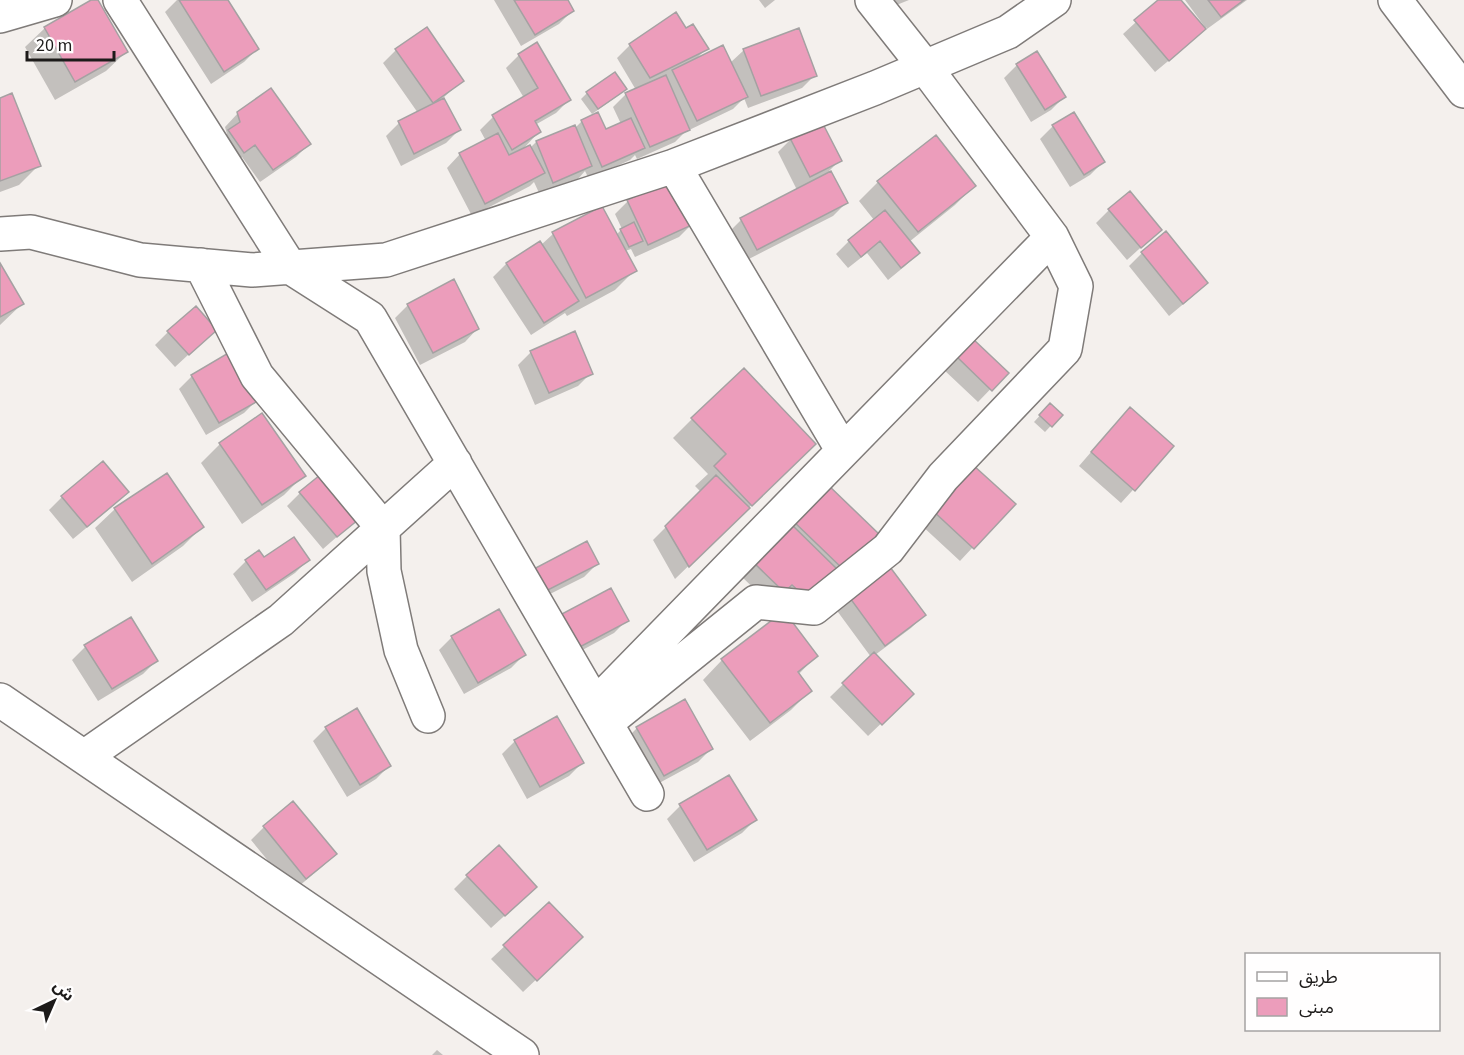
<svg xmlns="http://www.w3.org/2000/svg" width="1464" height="1055" viewBox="0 0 1464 1055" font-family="'Source Sans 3','Noto Sans Arabic',sans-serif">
<rect width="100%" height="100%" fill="#f4f0ed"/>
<path fill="#0003" d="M94,0H96L126,52L106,71L55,100L25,47L45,28Z
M177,0H226L257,49L244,62L211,84L165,12Z
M494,0H566L572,11L559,24L521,46Z
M759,0H775L765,8Z
M876,0H909L884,10Z
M1160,0H1179L1203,28L1205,27L1185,0H1247L1207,29L1206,27L1191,42L1155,72L1123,34Z
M685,30L707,48L696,59L730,63L744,50L815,75L802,88L748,108L744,98L733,109L685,132L675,142L637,159L635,155L630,160L589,179L585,171L578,179L540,195L534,182L530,186L472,216L447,168L460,154L486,141L480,130L493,117L524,98L506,68L519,55L569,100L556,113L535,125L539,132L522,150L530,148L536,142L575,127V128L582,121L605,131L621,124L613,107L626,94L636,90L617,58L630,45Z
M396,50L462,81L443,98L459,130L446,143L401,166L386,136L399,123L418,113L383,63Z
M1017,65L1064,97L1051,110L1031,122L1004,78Z
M587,93L619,95L592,114L581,99Z
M0,99L39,165L19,185L0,192Z
M238,113L309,144L296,157L260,182L242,157L231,165L216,145L227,134L225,127Z
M1053,126L1103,162L1090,175L1070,187L1040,139Z
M791,139L840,160L829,171L846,203L833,216L743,262L728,233L741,220L797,190L778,152Z
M878,182L974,186L955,205L909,242L918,253L905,266L888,280L867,253L848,268L836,254L849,241L874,220L859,201Z
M628,201L692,224L679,237L635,257L631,249L625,251L635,270L615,290L567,316L565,313L531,335L493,277L506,264L540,243L541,245L553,234L616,235L622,229L615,214Z
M1109,210L1160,230L1127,260L1096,223Z
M1142,253L1206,283L1193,296L1169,316L1129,266Z
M0,266L22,304L0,325Z
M408,305L478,328L465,342L420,365L395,318Z
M168,332L202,342L175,367L155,345Z
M972,340L1006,373L978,402L943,369Z
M531,352L591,373L578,386L535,405L518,365Z
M192,376L257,400L244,413L206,435L179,389Z
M1044,411L1061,415L1045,432L1034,422Z
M692,419L795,463L675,579L653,540L701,492L695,486L708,474L673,438Z
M1117,422L1172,447L1121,503L1079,466Z
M220,444L304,475L284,495L242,524L201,463Z
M961,480L1013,504L960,561L920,524Z
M127,492L114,505L73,539L49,510L62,497Z
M300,493L356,520L323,549L287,506Z
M806,503L878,535L824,590L770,604L740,575Z
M115,509L202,527L183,546L132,582L95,528Z
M586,543L597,564L584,577L526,606Z
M308,560L295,573L252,602L233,574L246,561Z
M848,595L924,615L911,628L875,655L912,694L868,736L830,697L871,657L835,608Z
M559,617L627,620L614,633L562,661Z
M452,637L524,655L511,668L464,694L439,650Z
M85,647L156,661L143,674L98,701L72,660Z
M816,656L798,675L810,691L791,710L750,741L703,680L722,660Z
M557,718L582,763L569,776L527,799L502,754L515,741Z
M326,728L389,766L376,779L347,797L313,741Z
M637,728L711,749L698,762L650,788L624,741Z
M293,803L335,854L322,867L293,891L251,840L264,827Z
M680,806L755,820L742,833L694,862L667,819Z
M467,876L522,900L491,928L454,889Z
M549,904L581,937L523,992L491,959Z
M437,1050L443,1055H432Z"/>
<path fill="#ec9dbb" stroke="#a5a1a2" stroke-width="1.5" d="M91,0H98L128,52L75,82L44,27Z
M179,0H228L259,49L224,72Z
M514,0H568L574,11L535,35Z
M1158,0H1181L1206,29L1169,61L1134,20Z
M1208,0H1244L1221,17Z
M676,12L686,28L693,24L709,49L650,78L629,44Z
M427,27L464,81L433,103L395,49Z
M799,28L817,76L761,96L743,49Z
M537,42L571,100L535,121L541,132L512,150L492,115L538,88L518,54Z
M723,45L748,97L697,121L672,70Z
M1037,51L1066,97L1045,110L1016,64Z
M615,72L627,89L598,109L586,92Z
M666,75L690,130L650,147L625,93Z
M271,88L311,144L273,170L255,145L244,153L228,130L240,122L237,112Z
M12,93L41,166L0,181V98Z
M444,98L461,130L414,154L398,121Z
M598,112L606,129L631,118L645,148L602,167L581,120Z
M1074,112L1105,162L1084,175L1052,125Z
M822,122L842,161L810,177L790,138Z
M575,125L592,166L553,183L536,141Z
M498,133L509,155L530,145L545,173L485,204L459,153Z
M936,135L976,186L918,232L877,181Z
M831,171L848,203L757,250L740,218Z
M673,179L694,224L648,245L627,200Z
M1130,191L1162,230L1141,248L1108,209Z
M602,206L637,271L586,298L552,232Z
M885,210L920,253L901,268L880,241L861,257L848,240Z
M634,222L643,241L629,247L620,229Z
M1166,231L1208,283L1183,304L1141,252Z
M540,241L579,301L544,323L506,263Z
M0,263L24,304L0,317Z
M454,279L479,329L433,353L407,304Z
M196,306L217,330L189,355L167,331Z
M575,331L593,374L549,393L530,351Z
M972,338L1009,373L992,391L955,355Z
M230,352L258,401L219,423L191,375Z
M744,368L816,444L752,506L714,466L726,454L691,418Z
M1050,403L1063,415L1052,427L1039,415Z
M1130,407L1174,446L1135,491L1091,452Z
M262,413L306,476L262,505L219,443Z
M103,461L129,492L87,527L61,496Z
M973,465L1016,504L974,549L932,510Z
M167,473L204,527L152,564L114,508Z
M320,475L358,520L337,537L299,492Z
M716,475L750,508L689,567L665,526Z
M825,482L880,535L845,571L790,518Z
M789,522L838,570L809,600L792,585L784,592L752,561Z
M294,537L310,560L266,590L245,560L259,550L264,557Z
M587,541L599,564L540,594L528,572Z
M887,563L926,615L885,646L847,594Z
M611,588L629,621L576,649L558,616Z
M499,609L526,655L478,683L451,636Z
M784,611L818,656L798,672L812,691L770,723L721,659Z
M131,617L158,661L112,689L84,645Z
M874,652L914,694L882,725L842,683Z
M685,699L713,749L664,776L636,727Z
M357,708L391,766L360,785L325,727Z
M557,716L584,763L540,787L514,740Z
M729,775L757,820L707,850L679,804Z
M293,801L337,854L306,879L263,826Z
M499,845L537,887L505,916L466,875Z
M549,902L583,937L537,981L503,945Z"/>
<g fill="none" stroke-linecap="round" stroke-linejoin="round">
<g stroke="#7f7b79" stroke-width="36">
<path id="minor" d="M120,0L290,267L370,318L647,794
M1395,0L1464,91
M0,16L55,0
M674,166L843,451
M0,234L31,232L140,260L252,270L386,260L674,166L875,88L1008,32L1054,0
M201,265L257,376L383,528L384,571L401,650L428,716
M0,700L522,1055
M595,705L1052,237
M606,723L756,602L814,608L888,549L943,477L1065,349L1076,286L1052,237L925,67L872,0
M84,757L281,620L455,463"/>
</g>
<use href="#minor" stroke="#fff" stroke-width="33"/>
</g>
<rect x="1245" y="953" width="195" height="78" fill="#fffefe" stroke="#a5a3a3" stroke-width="1.5"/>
<rect x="1257" y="972" width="30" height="9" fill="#ffffff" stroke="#a5a3a3" stroke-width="1.5"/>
<text x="1299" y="983" font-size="18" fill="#1d1b1a">طريق</text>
<rect x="1257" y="998" width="30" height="18" fill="#ec9dbb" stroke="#a5a3a3" stroke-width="1.5"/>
<text x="1299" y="1013" font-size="18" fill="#1d1b1a">مبنى</text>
<g transform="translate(54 1001) rotate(44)" stroke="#fffefe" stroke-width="4.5" paint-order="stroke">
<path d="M0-4.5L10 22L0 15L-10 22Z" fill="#1d1b1a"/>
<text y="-9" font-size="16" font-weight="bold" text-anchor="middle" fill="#1d1b1a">ش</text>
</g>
<path d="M27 51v9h87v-9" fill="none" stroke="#1d1b1a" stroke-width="3"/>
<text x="36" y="51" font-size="18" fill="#1d1b1a" stroke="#fffefe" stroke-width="4.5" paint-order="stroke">20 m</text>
</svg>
